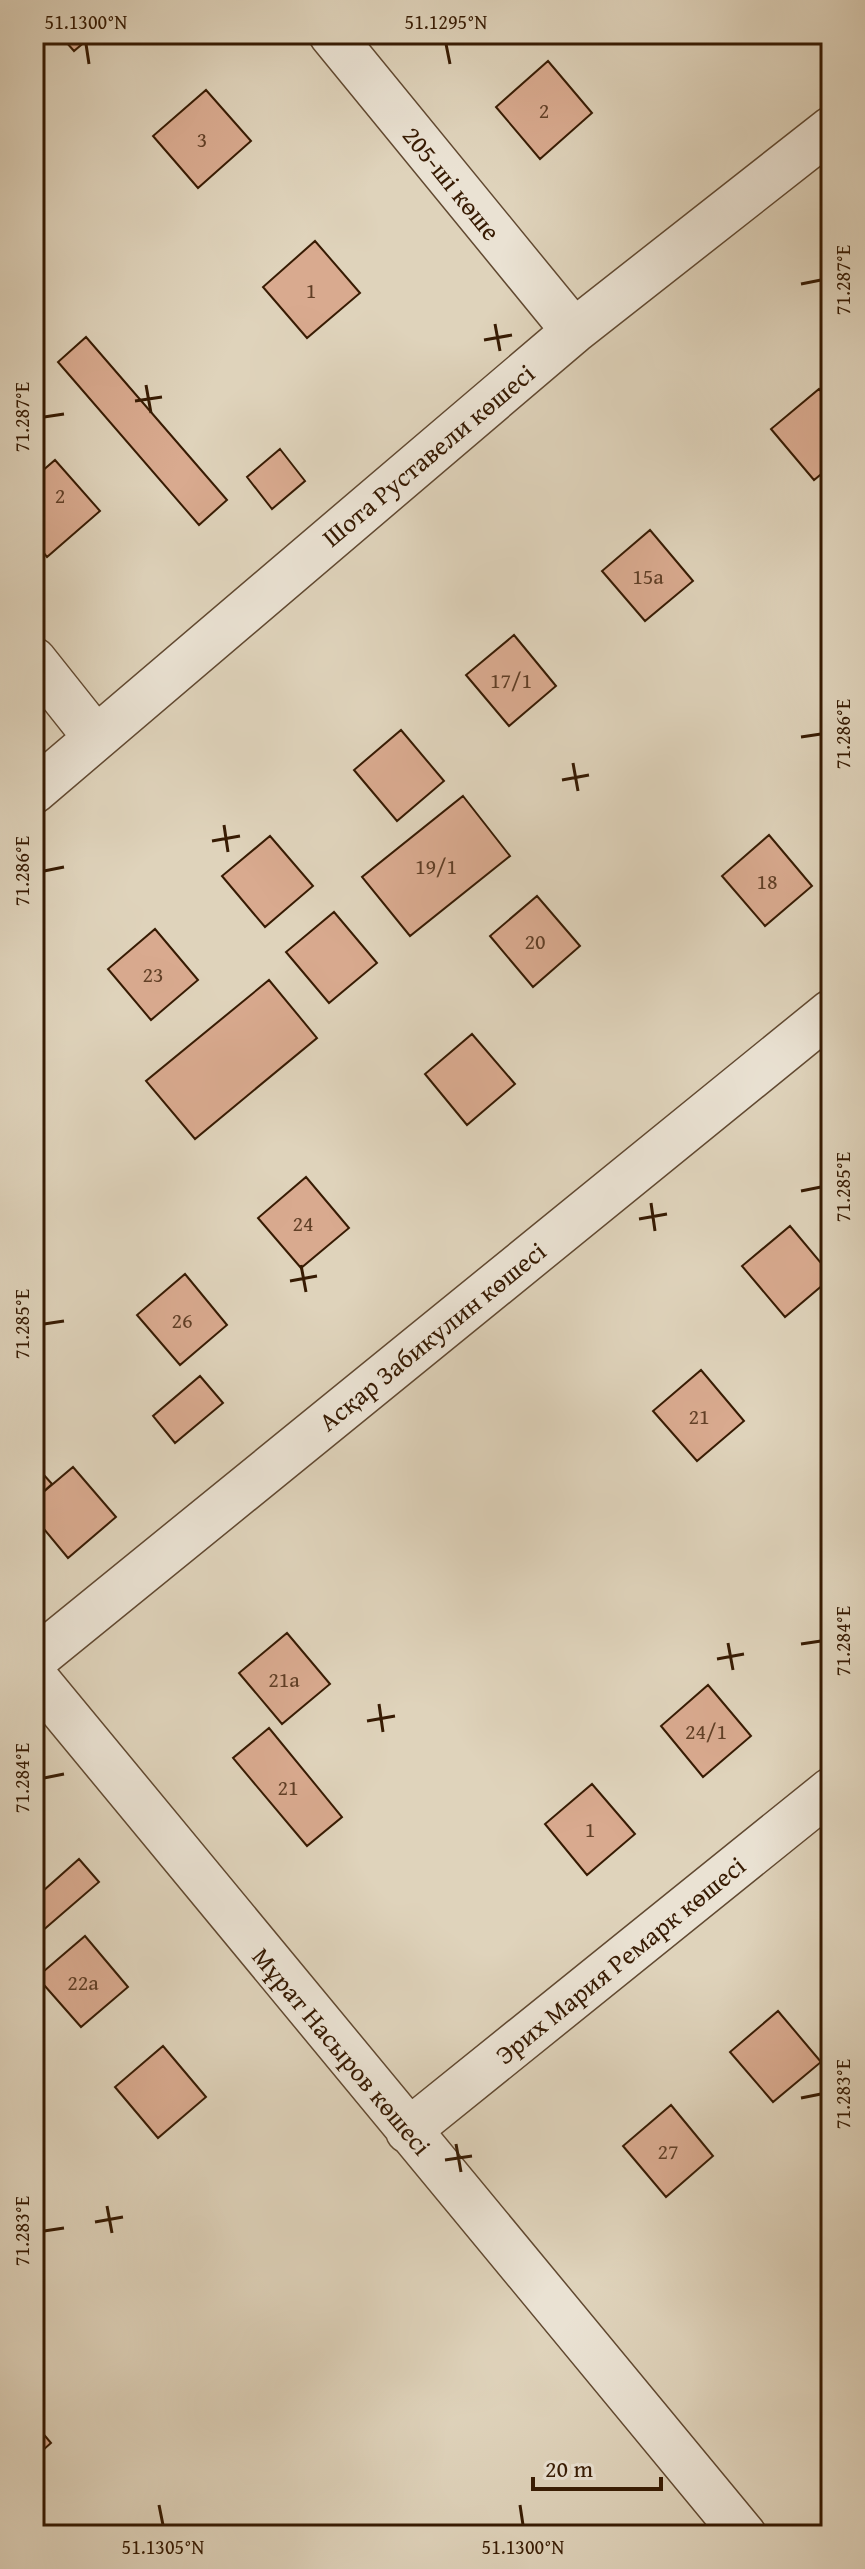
<svg xmlns="http://www.w3.org/2000/svg" width="865" height="2569" viewBox="0 0 865 2569" font-family="'Gentium Book Plus',serif">
<rect width="100%" height="100%" fill="#dfd3bb"/>
<filter id="stains"><feTurbulence type="fractalNoise" baseFrequency=".0025" numOctaves="4"/><feColorMatrix values="0 0 0 0 .2 0 0 0 0 .09 0 0 0 0 .02 0 0 0 .5 -.17"/></filter>
<radialGradient id="worn" r=".72"><stop offset=".6" stop-color="#630" stop-opacity="0"/><stop offset="1" stop-color="#630" stop-opacity=".3"/></radialGradient>
<path fill="#d9aa8f" stroke="#371b03" stroke-width="2" d="M59,34H94L74,51Z
M548,61L592,113L540,159L496,107Z
M206,90L251,141L198,188L153,136Z
M315,241L360,293L307,338L263,287Z
M86,337L227,500L199,525L58,362Z
M819,389L831,403V466L814,480L771,429Z
M280,449L305,481L272,509L247,477Z
M55,460L100,511L47,557L34,541V478Z
M650,530L693,581L645,621L602,571Z
M514,635L556,686L509,726L466,675Z
M401,730L444,781L397,821L354,770Z
M463,796L510,856L410,936L362,877Z
M769,835L812,886L765,926L722,876Z
M270,836L313,886L265,927L222,876Z
M537,896L580,946L533,987L490,936Z
M334,912L377,963L329,1003L286,952Z
M155,929L198,980L151,1020L108,969Z
M269,980L317,1038L195,1139L146,1081Z
M472,1034L515,1084L467,1125L425,1074Z
M306,1177L349,1228L301,1268L258,1218Z
M790,1226L831,1275V1278L785,1317L742,1266Z
M185,1274L227,1325L180,1365L137,1315Z
M701,1370L744,1421L697,1461L653,1411Z
M200,1376L223,1403L175,1443L153,1416Z
M34,1464L52,1484L34,1500Z
M73,1467L116,1517L68,1558L34,1517V1500Z
M287,1633L330,1684L282,1724L239,1673Z
M708,1685L751,1736L703,1777L661,1726Z
M269,1728L342,1817L307,1846L233,1758Z
M592,1784L635,1834L587,1875L545,1824Z
M79,1859L99,1882L34,1938V1899Z
M85,1936L128,1987L81,2027L37,1977Z
M778,2011L821,2062L773,2102L730,2052Z
M163,2046L206,2097L158,2138L115,2087Z
M671,2105L713,2156L666,2197L623,2146Z
M34,2423L51,2443L34,2458Z"/>
<g fill="none" stroke-linecap="round" stroke-linejoin="round">
<g stroke="#614931" stroke-width="47">
<path id="minor" d="M331,34L574,331
M34,660L96,738
M34,791L574,331L831,129
M34,1660L831,1012
M34,1676L744,2535
M408,2131L831,1790"/>
</g>
<use href="#minor" stroke="#eae2d3" stroke-width="44"/>
</g>
<path fill="none" stroke="#371b03" stroke-width="3" d="M86,44L89,64M446,44L450,64M801,284L821,280M495,324L500,351M484,340L512,335M146,385L151,413M135,401L162,397M44,417L64,414M801,737L821,734M573,763L578,791M562,780L589,775M224,825L228,852M212,841L240,836M44,871L64,867M801,1191L821,1187M651,1203L655,1231M639,1219L667,1214M301,1265L306,1292M290,1281L317,1276M44,1324L64,1321M728,1643L733,1670M801,1644L821,1641M717,1659L744,1654M379,1704L383,1732M367,1721L395,1716M44,1778L64,1774M801,2098L821,2094M456,2144L461,2172M445,2160L472,2156M107,2206L112,2233M95,2222L123,2217M44,2231L64,2228M159,2505L163,2525M520,2505L523,2525"/>
<g text-anchor="middle" dominant-baseline="central" stroke-width="6" stroke-linejoin="round" paint-order="stroke">
<g font-size="22" fill="#603f26">
<text x="544" y="110">2</text>
<text x="202" y="139">3</text>
<text x="311" y="290">1</text>
<text x="60" y="495">2</text>
<text x="648" y="576">15а</text>
<text x="511" y="680">17/1</text>
<text x="436" y="866">19/1</text>
<text x="767" y="881">18</text>
<text x="535" y="941">20</text>
<text x="153" y="974">23</text>
<text x="303" y="1223">24</text>
<text x="182" y="1320">26</text>
<text x="699" y="1416">21</text>
<text x="284" y="1679">21а</text>
<text x="706" y="1731">24/1</text>
<text x="288" y="1787">21</text>
<text x="590" y="1829">1</text>
<text x="83" y="1982">22а</text>
<text x="668" y="2151">27</text>
</g>
<g font-size="26" fill="#371b03" stroke="#eae2d3">
<text transform="translate(452 183) rotate(51)">205-ші көше</text>
<text transform="translate(428 455) rotate(-40)">Шота Руставели көшесі</text>
<text transform="translate(432 1336) rotate(-39)">Асқар Забикулин көшесі</text>
<text transform="translate(620 1960) rotate(-39)">Эрих Мария Ремарк көшесі</text>
<text transform="translate(342 2051) rotate(50)">Мұрат Насыров көшесі</text>
</g>
</g>
<rect width="865" height="2569" fill="none" stroke="#dfd3bb" stroke-width="88"/>
<path d="M533 2477v12h128v-12" fill="none" stroke="#371b03" stroke-width="4"/>
<text x="545" y="2477" font-size="24" fill="#371b03" stroke="#eae2d3" stroke-width="6" paint-order="stroke">20 m</text>
<rect x="44" y="44" width="777" height="2481" fill="none" stroke="#371b03" stroke-width="3"/>
<g font-size="20" text-anchor="middle" fill="#371b03">
<text x="86" y="29">51.1300°N</text>
<text x="446" y="29">51.1295°N</text>
<text transform="translate(843 280) rotate(-90)" y="7">71.287°E</text>
<text transform="translate(22 417) rotate(-90)" y="7">71.287°E</text>
<text transform="translate(843 734) rotate(-90)" y="7">71.286°E</text>
<text transform="translate(22 871) rotate(-90)" y="7">71.286°E</text>
<text transform="translate(843 1187) rotate(-90)" y="7">71.285°E</text>
<text transform="translate(22 1324) rotate(-90)" y="7">71.285°E</text>
<text transform="translate(843 1641) rotate(-90)" y="7">71.284°E</text>
<text transform="translate(22 1778) rotate(-90)" y="7">71.284°E</text>
<text transform="translate(843 2094) rotate(-90)" y="7">71.283°E</text>
<text transform="translate(22 2231) rotate(-90)" y="7">71.283°E</text>
<text x="163" y="2554">51.1305°N</text>
<text x="523" y="2554">51.1300°N</text>
</g>
<rect width="100%" height="100%" filter="url(#stains)"/>
<rect width="100%" height="100%" fill="url(#worn)"/>
</svg>
